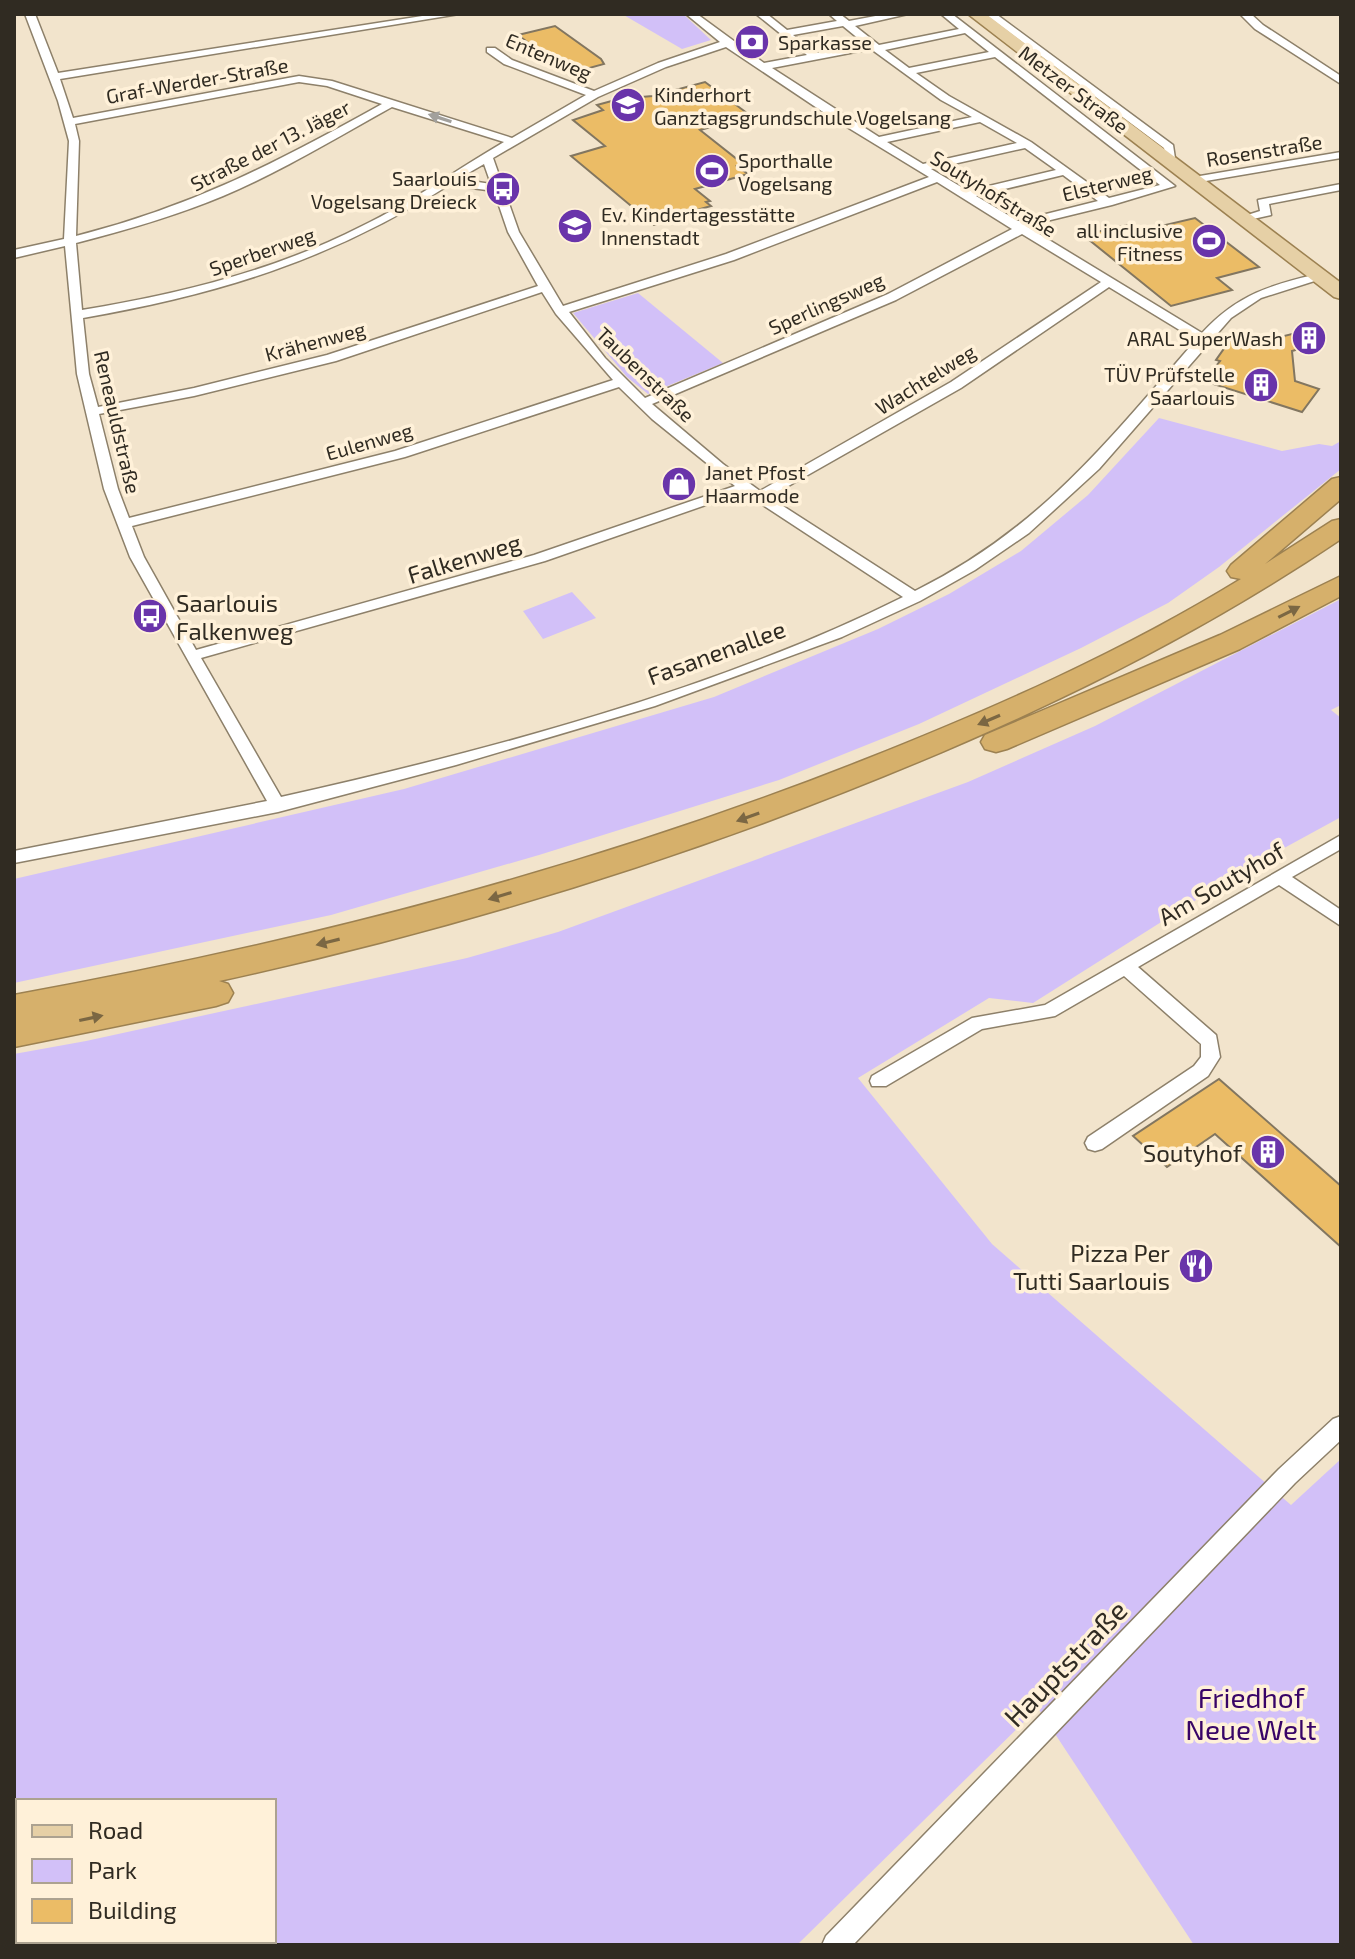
<svg xmlns="http://www.w3.org/2000/svg" width="1355" height="1959" viewBox="0 0 1355 1959" font-family="'Exo 2',sans-serif">
<rect width="100%" height="100%" fill="#f2e4cc"/>
<path fill="#d2c0f8" fill-rule="evenodd" d="M622,14H683L711,40L682,49Z
M638,293L723,363L648,394L627,377L573,313Z
M1159,418L1282,451L1319,444L1332,446L1341,441V469L1219,567L1168,603L1081,648L919,724L779,780L539,855L331,915L14,983V879L404,789L714,697L878,629L949,594L1021,551L1088,495Z
M572,592L596,618L543,639L523,611Z
M1341,599V705L1331,710L1341,718V817L1242,871L1033,1003L989,998L858,1078L992,1244L1291,1505L1341,1459V1945H1194L1038,1708L797,1945H14V1054L86,1041L467,958L558,932L968,782L1095,726ZM18,1801H274V1941H18Z"/>
<path fill="#ebbc66" stroke="#827660" stroke-width="2" d="M555,26L601,59L604,64L575,72L564,64L558,65L518,35Z
M705,82L751,116L700,130L743,164L737,166L748,174L695,189L710,201L706,202L711,206L700,209L703,210L654,225L571,156L605,146L573,120L603,110L597,105L637,94L641,97L653,96Z
M1195,218L1259,267L1217,278L1232,290L1171,306L1083,235L1132,224L1140,231Z
M1308,330L1324,342L1292,351L1295,381L1319,389L1302,412L1204,381L1220,361L1216,360L1235,333L1260,342Z
M1219,1079L1341,1186V1247L1215,1134L1167,1167L1133,1136Z"/>
<g fill="none" stroke-linecap="round" stroke-linejoin="round">
<g stroke="#8d806a" stroke-width="3">
<path id="street" d="M25,14H35L58,73L435,14H459L60,79L73,118L299,76L332,81L512,138L586,95L504,64L487,52V48H495L512,60L594,91L658,63L720,42L686,14H697L764,63L807,55L756,14H767L787,30L837,21L829,14H840L849,21L886,14H908L855,26L879,45L959,29L941,14H952L1175,186L1112,205L1026,226L1202,333C1238,294 1271,285 1321,273L1327,277L1261,298L1231,318L1099,469L1029,533L975,570L920,601L842,637L655,706L456,765L278,812L14,863V851L267,801L130,557L104,489L77,374L65,246L14,258V250L64,239L69,141L58,101ZM843,26L865,44L817,53L793,35ZM965,33L989,52L909,68L885,50ZM726,47L829,116L929,177L726,254L563,306L519,232L493,158L598,97L666,67ZM871,49L941,100L972,117L879,137L772,68ZM995,57L1160,185L1109,198L1031,142L949,96L916,73ZM299,82L327,86L382,104C278,162 193,206 76,236L79,141L75,124ZM392,107L504,142C456,170 412,202 362,226C274,271 179,294 82,310L76,243C126,230 175,216 223,196C282,171 336,138 392,107ZM980,122L1017,143L923,164L887,142ZM1025,148L1056,170L968,191L931,169ZM484,164L491,184L458,179ZM1063,175L1098,201L1018,221L976,196ZM937,182L1012,229L888,294L645,398L605,358L569,312L734,260ZM449,185L494,191L508,232L538,286L327,355L194,388L98,407L89,374L83,318C220,294 330,260 449,185ZM1022,234L1101,282L951,382L760,491L723,464L652,404L896,300ZM1109,287L1196,340C1107,442 1040,529 915,591L769,497L961,388ZM542,292L556,314L613,380L395,451L129,518L118,489L99,414L194,396L336,361ZM619,387L652,419L735,486L534,555L196,650L144,557L132,526L405,457ZM743,492L903,597C715,691 486,751 281,797L201,658L545,561Z
M985,14H996L1173,145L1176,165H1168L1164,148Z
M1240,14H1251L1263,25L1341,76V84L1255,29Z
M1341,152V158L1194,183L1188,180L1194,177Z
M1341,184V190L1269,204L1271,215L1244,221L1238,218L1260,211L1258,200Z
M1341,835V849L1292,877L1341,910V926L1279,885L1138,967L1216,1035L1220,1057L1208,1076L1102,1149L1095,1151L1088,1149L1085,1143L1088,1137L1194,1066L1201,1057V1044L1124,976L1055,1016L982,1029L886,1086H872L870,1081L872,1076L972,1018L1045,1005Z
M1341,1416V1440L1295,1483L853,1945H822L826,1936L1279,1469L1333,1419Z"/>
</g>
<g stroke="#9c8151" stroke-width="3">
<path id="primary" d="M968,14H986L1341,283V299L1334,297Z"/>
</g>
<g stroke="#9c8151" stroke-width="3">
<path id="highway" d="M1341,477V499L1265,564L1332,521L1341,519V539C1162,660 965,748 763,823C586,888 403,941 219,981L228,984L233,993L228,1002L216,1006L14,1047V995C305,942 588,869 864,760C993,709 1122,652 1241,579L1231,577L1227,571L1231,565L1332,479Z
M1341,576V596L1240,649L1007,749L996,752L985,749L981,742L985,735L1220,635Z"/>
</g>
<use href="#street" fill="#fff" fill-rule="evenodd"/>
<use href="#primary" fill="#e6d0a6" fill-rule="evenodd"/>
<use href="#highway" fill="#d6b06b" fill-rule="evenodd"/>
</g>
<defs><path id="oneway-solid" d="M-6-.8H1V-3.2L6.5 0L1 3.2V.8H-6Z" transform="scale(2)"/></defs>
<use fill="#a2a09c" href="#oneway-solid" transform="translate(440 118) rotate(-162)"/>
<g fill="#7b6743">
<use href="#oneway-solid" transform="translate(1289 612) rotate(-27)"/>
<use href="#oneway-solid" transform="translate(989 720) rotate(157)"/>
<use href="#oneway-solid" transform="translate(748 817) rotate(160)"/>
<use href="#oneway-solid" transform="translate(500 896) rotate(163)"/>
<use href="#oneway-solid" transform="translate(328 942) rotate(166)"/>
<use href="#oneway-solid" transform="translate(91 1018) rotate(-12)"/>
</g>
<defs>
<g id="bank-disc" transform="scale(1.8)"><circle r="9.5" fill="#6934aa" stroke="#fff1d9"/><path d="M-6-4H6V4H-6ZM0-2.3a2.3 2.3 0 1 0 0 4.6a2.3 2.3 0 1 0 0-4.6Z" fill="#fff"/></g>
<g id="school-disc" transform="scale(1.8)"><circle r="9.5" fill="#6934aa" stroke="#fff1d9"/><path d="M0-5L7-2L0 1L-7-2ZM-4 1L0 2.5L4 1V4Q0 6-4 4Z" fill="#fff"/></g>
<g id="stadium-disc" transform="scale(1.8)"><circle r="9.5" fill="#6934aa" stroke="#fff1d9"/><path d="M0-5a6.5 5 0 1 0 0 10a6.5 5 0 1 0 0-10ZM-3.5-1.8h7v3.6h-7Z" fill="#fff"/></g>
<g id="bus-disc" transform="scale(1.8)"><circle r="9.5" fill="#6934aa" stroke="#fff1d9"/><path d="M-5-6H5V4H4V6H2V4H-2V6H-4V4H-5ZM-3.5-4V0h7V-4ZM-3.5 1.2v1.5H-2V1.2ZM2 1.2v1.5H3.5V1.2Z" fill="#fff"/></g>
<g id="building-disc" transform="scale(1.8)"><circle r="9.5" fill="#6934aa" stroke="#fff1d9"/><path d="M-4-6H4V6H1V3H-1V6H-4ZM-2.5-4.3h1.7v1.8h-1.7ZM.8-4.3h1.7v1.8H.8ZM-2.5-1h1.7V.8h-1.7ZM.8-1h1.7V.8H.8Z" fill="#fff"/></g>
<g id="shop-disc" transform="scale(1.8)"><circle r="9.5" fill="#6934aa" stroke="#fff1d9"/><path d="M-5-2.5h2.3a2.7 3.5 0 0 1 5.4 0H5L5.5 6h-11ZM-1.5-2.5h3a1.5 2.3 0 0 0-3 0Z" fill="#fff"/></g>
<g id="restaurant-disc" transform="scale(1.8)"><circle r="9.5" fill="#6934aa" stroke="#fff1d9"/><path d="M-5-6h1v4h1v-4h1v4h1v-4h1v5L-1.5 .5V6h-2V.5L-5-1ZM5-6V6H3V1.5H1.5Q1.5-4 5-6Z" fill="#fff"/></g>
</defs>
<g fill-rule="evenodd">
<use href="#bank-disc" x="752" y="42"/>
<use href="#school-disc" x="628" y="105"/>
<use href="#stadium-disc" x="712" y="171"/>
<use href="#bus-disc" x="503" y="189"/>
<use href="#school-disc" x="575" y="226"/>
<use href="#stadium-disc" x="1209" y="241"/>
<use href="#building-disc" x="1309" y="338"/>
<use href="#building-disc" x="1261" y="385"/>
<use href="#shop-disc" x="679" y="484"/>
<use href="#bus-disc" x="150" y="616"/>
<use href="#building-disc" x="1268" y="1152"/>
<use href="#restaurant-disc" x="1196" y="1266"/>
</g>
<g text-anchor="middle" dominant-baseline="central" stroke-width="7" stroke-linejoin="round" paint-order="stroke">
<g font-size="20" fill="#302b22" stroke="#fff1d9" text-anchor="start">
<text x="778" y="42">Sparkasse</text>
<text x="654" y="94">Kinderhort<tspan x="654" dy="23">Ganztagsgrundschule Vogelsang</tspan></text>
<text x="738" y="160">Sporthalle<tspan x="738" dy="23">Vogelsang</tspan></text>
<text x="477" y="178" text-anchor="end">Saarlouis<tspan x="477" dy="23">Vogelsang Dreieck</tspan></text>
<text x="601" y="214">Ev. Kindertagesstätte<tspan x="601" dy="23">Innenstadt</tspan></text>
<text x="1183" y="230" text-anchor="end">all inclusive<tspan x="1183" dy="23">Fitness</tspan></text>
<text x="1283" y="338" text-anchor="end">ARAL SuperWash</text>
<text x="1235" y="374" text-anchor="end">TÜV Prüfstelle<tspan x="1235" dy="23">Saarlouis</tspan></text>
<text x="705" y="472">Janet Pfost<tspan x="705" dy="23">Haarmode</tspan></text>
</g>
<g font-size="20" fill="#302b22" stroke="#fff1d9">
<text transform="translate(549 56) rotate(23)">Entenweg</text>
<text transform="translate(197 80) rotate(-10)">Graf-Werder-Straße</text>
<text transform="translate(1074 89) rotate(37)">Metzer Straße</text>
<text transform="translate(270 145) rotate(-27)">Straße der 13. Jäger</text>
<text transform="translate(1264 150) rotate(-9)">Rosenstraße</text>
<text transform="translate(1107 183) rotate(-14)">Elsterweg</text>
<text transform="translate(994 193) rotate(32)">Soutyhofstraße</text>
<text transform="translate(262 251) rotate(-19)">Sperberweg</text>
<text transform="translate(826 303) rotate(-24)">Sperlingsweg</text>
<text transform="translate(315 341) rotate(-15)">Krähenweg</text>
<text transform="translate(646 374) rotate(44)">Taubenstraße</text>
<text transform="translate(925 379) rotate(-32)">Wachtelweg</text>
<text transform="translate(118 422) rotate(77)">Reneauldstraße</text>
<text transform="translate(369 441) rotate(-16)">Eulenweg</text>
</g>
<g font-size="24" fill="#302b22" stroke="#fff1d9">
<text transform="translate(464 558) rotate(-17)">Falkenweg</text>
<text transform="translate(716 652) rotate(-20)">Fasanenallee</text>
<text transform="translate(1221 883) rotate(-30)">Am Soutyhof</text>
</g>
<g font-size="24" fill="#302b22" stroke="#fff1d9" text-anchor="end">
<text x="176" y="602" text-anchor="start">Saarlouis<tspan x="176" dy="28">Falkenweg</tspan></text>
<text x="1242" y="1152">Soutyhof</text>
<text x="1170" y="1252">Pizza Per<tspan x="1170" dy="28">Tutti Saarlouis</tspan></text>
</g>
<g font-size="28" fill="#302b22" stroke="#fff1d9">
<text transform="translate(1065 1663) rotate(-46)">Hauptstraße</text>
</g>
<g font-size="28" fill="#380467" stroke="#fff1d9">
<text x="1251" y="1697">Friedhof<tspan x="1251" dy="32">Neue Welt</tspan></text>
</g>
</g>
<rect width="1355" height="1959" fill="none" stroke="#302b22" stroke-width="32"/>
<rect x="16" y="1799" width="260" height="144" fill="#fff1d9" stroke="#aca290" stroke-width="2"/>
<rect x="32" y="1825" width="40" height="12" fill="#e6d0a6" stroke="#aca290" stroke-width="2"/>
<text x="88" y="1839" font-size="24" fill="#302b22">Road</text>
<rect x="32" y="1859" width="40" height="24" fill="#d2c0f8" stroke="#aca290" stroke-width="2"/>
<text x="88" y="1879" font-size="24" fill="#302b22">Park</text>
<rect x="32" y="1899" width="40" height="24" fill="#ebbc66" stroke="#aca290" stroke-width="2"/>
<text x="88" y="1919" font-size="24" fill="#302b22">Building</text>
</svg>
